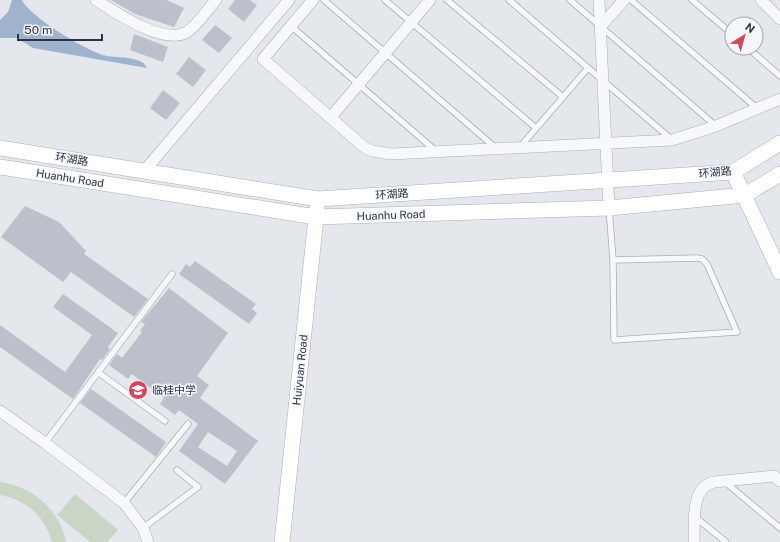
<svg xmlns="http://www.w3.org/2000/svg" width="780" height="542" viewBox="0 0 780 542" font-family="'Public Sans','Noto Sans SC',sans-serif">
<rect width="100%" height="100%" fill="#e4e7ec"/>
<path fill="#c9d6c5" d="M0,482C32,486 60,510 66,542H52C45,516 26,500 0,495Z
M75,494L118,530L107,542H90L57,515Z"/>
<path fill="#9fb4cc" d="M12,0H22C30,17 88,52 107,56C118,58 142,56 147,68L33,48L17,38H0V20L8,12Z"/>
<path fill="#bbc0ca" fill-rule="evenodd" d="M111,0H167L184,8L174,27L135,14Z
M235,0H250L257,5L244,22L228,9Z
M215,25L232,38L219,53L202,40Z
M134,34L168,47L163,62L130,50Z
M189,57L206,70L193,87L176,74Z
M163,90L180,103L166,120L150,108Z
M25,206L59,222L86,251L84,254L148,299L134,317L71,272L63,282L1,237Z
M195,261L256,304L252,309L257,313L249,324L179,274L186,264L190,267Z
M169,288L228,333L197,376L209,385L200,398L258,441L225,484L179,451L198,424L179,410L175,415L160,404L164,398L132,374L128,379L109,365L117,354L122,358L142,332L140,331L145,324L141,322ZM208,432L237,451L227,466L198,447Z
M63,294L118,333L108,347L110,349L102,360L100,359L73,399L0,347V325L65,372L92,335L53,307Z
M91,389L166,442L156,457L80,403Z"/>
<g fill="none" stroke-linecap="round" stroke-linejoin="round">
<g stroke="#a9aeb7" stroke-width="7">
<path id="lane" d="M324,0L497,149
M385,0L536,128
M447,0L563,97
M509,0L671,139
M570,0L716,126
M631,0L758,109
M692,0L732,34
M291,26L436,151
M748,48L780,76
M520,147L588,68
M609,208L613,260L614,340L737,332L707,264L702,259L697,258L613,260
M99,373L165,421
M45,443L172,274
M725,482L780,528
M124,503L188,424
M695,517L726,542
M143,528L198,487L177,470"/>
</g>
<g stroke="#a9aeb7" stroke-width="12">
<path id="street" d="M96,0C115,12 164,46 187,32C198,25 207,10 216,0
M313,0L263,59L364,147L372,151L391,154L672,140L716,126L780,99
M599,0L609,208
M761,0L780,19
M601,26L624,0
M331,117L430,0
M145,170L289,0
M0,411L45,443L124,503L143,528L148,542
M694,542C695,523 690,487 714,482L774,476L780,481"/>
</g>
<g stroke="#a9aeb7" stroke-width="16">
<path id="secondary" d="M0,148L318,199L733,172L780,143
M0,167L316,217L609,208L745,195L780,174
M733,172L780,272
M282,542L317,208"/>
</g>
<use href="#lane" stroke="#f7f8fa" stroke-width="5.5"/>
<use href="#street" stroke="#f7f8fa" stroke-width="11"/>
<use href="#secondary" stroke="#fff" stroke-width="15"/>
</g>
<defs>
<g id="school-disc" transform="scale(1)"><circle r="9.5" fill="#d1495b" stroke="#f4f6f9"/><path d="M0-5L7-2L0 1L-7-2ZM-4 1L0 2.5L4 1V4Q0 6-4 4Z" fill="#fff"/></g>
</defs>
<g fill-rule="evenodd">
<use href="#school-disc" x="138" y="390"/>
</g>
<g text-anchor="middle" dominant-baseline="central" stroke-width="3" stroke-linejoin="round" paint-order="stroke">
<g font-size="11" fill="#2b3445" stroke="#f4f6f9">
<text transform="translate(72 159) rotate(9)">环湖路</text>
<text transform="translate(715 172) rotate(-6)">环湖路</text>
<text transform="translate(70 178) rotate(9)">Huanhu Road</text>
<text transform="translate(392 194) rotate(-4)">环湖路</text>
<text transform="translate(391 215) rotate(-2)">Huanhu Road</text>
<text transform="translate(300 370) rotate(-84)">Huiyuan Road</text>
</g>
<g font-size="11" fill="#2b3445" stroke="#f4f6f9" text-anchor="start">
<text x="152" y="390">临桂中学</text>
</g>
</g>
<g transform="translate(744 36) rotate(37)"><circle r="19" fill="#f4f6f9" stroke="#a4a8b1"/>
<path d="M0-3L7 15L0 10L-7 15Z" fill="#d1495b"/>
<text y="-6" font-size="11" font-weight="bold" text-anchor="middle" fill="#2b3445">N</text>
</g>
<path d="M18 34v6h84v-6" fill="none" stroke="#2b3445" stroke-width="2"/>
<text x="24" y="34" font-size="12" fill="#2b3445" stroke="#f4f6f9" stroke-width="3" paint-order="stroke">50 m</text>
</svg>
